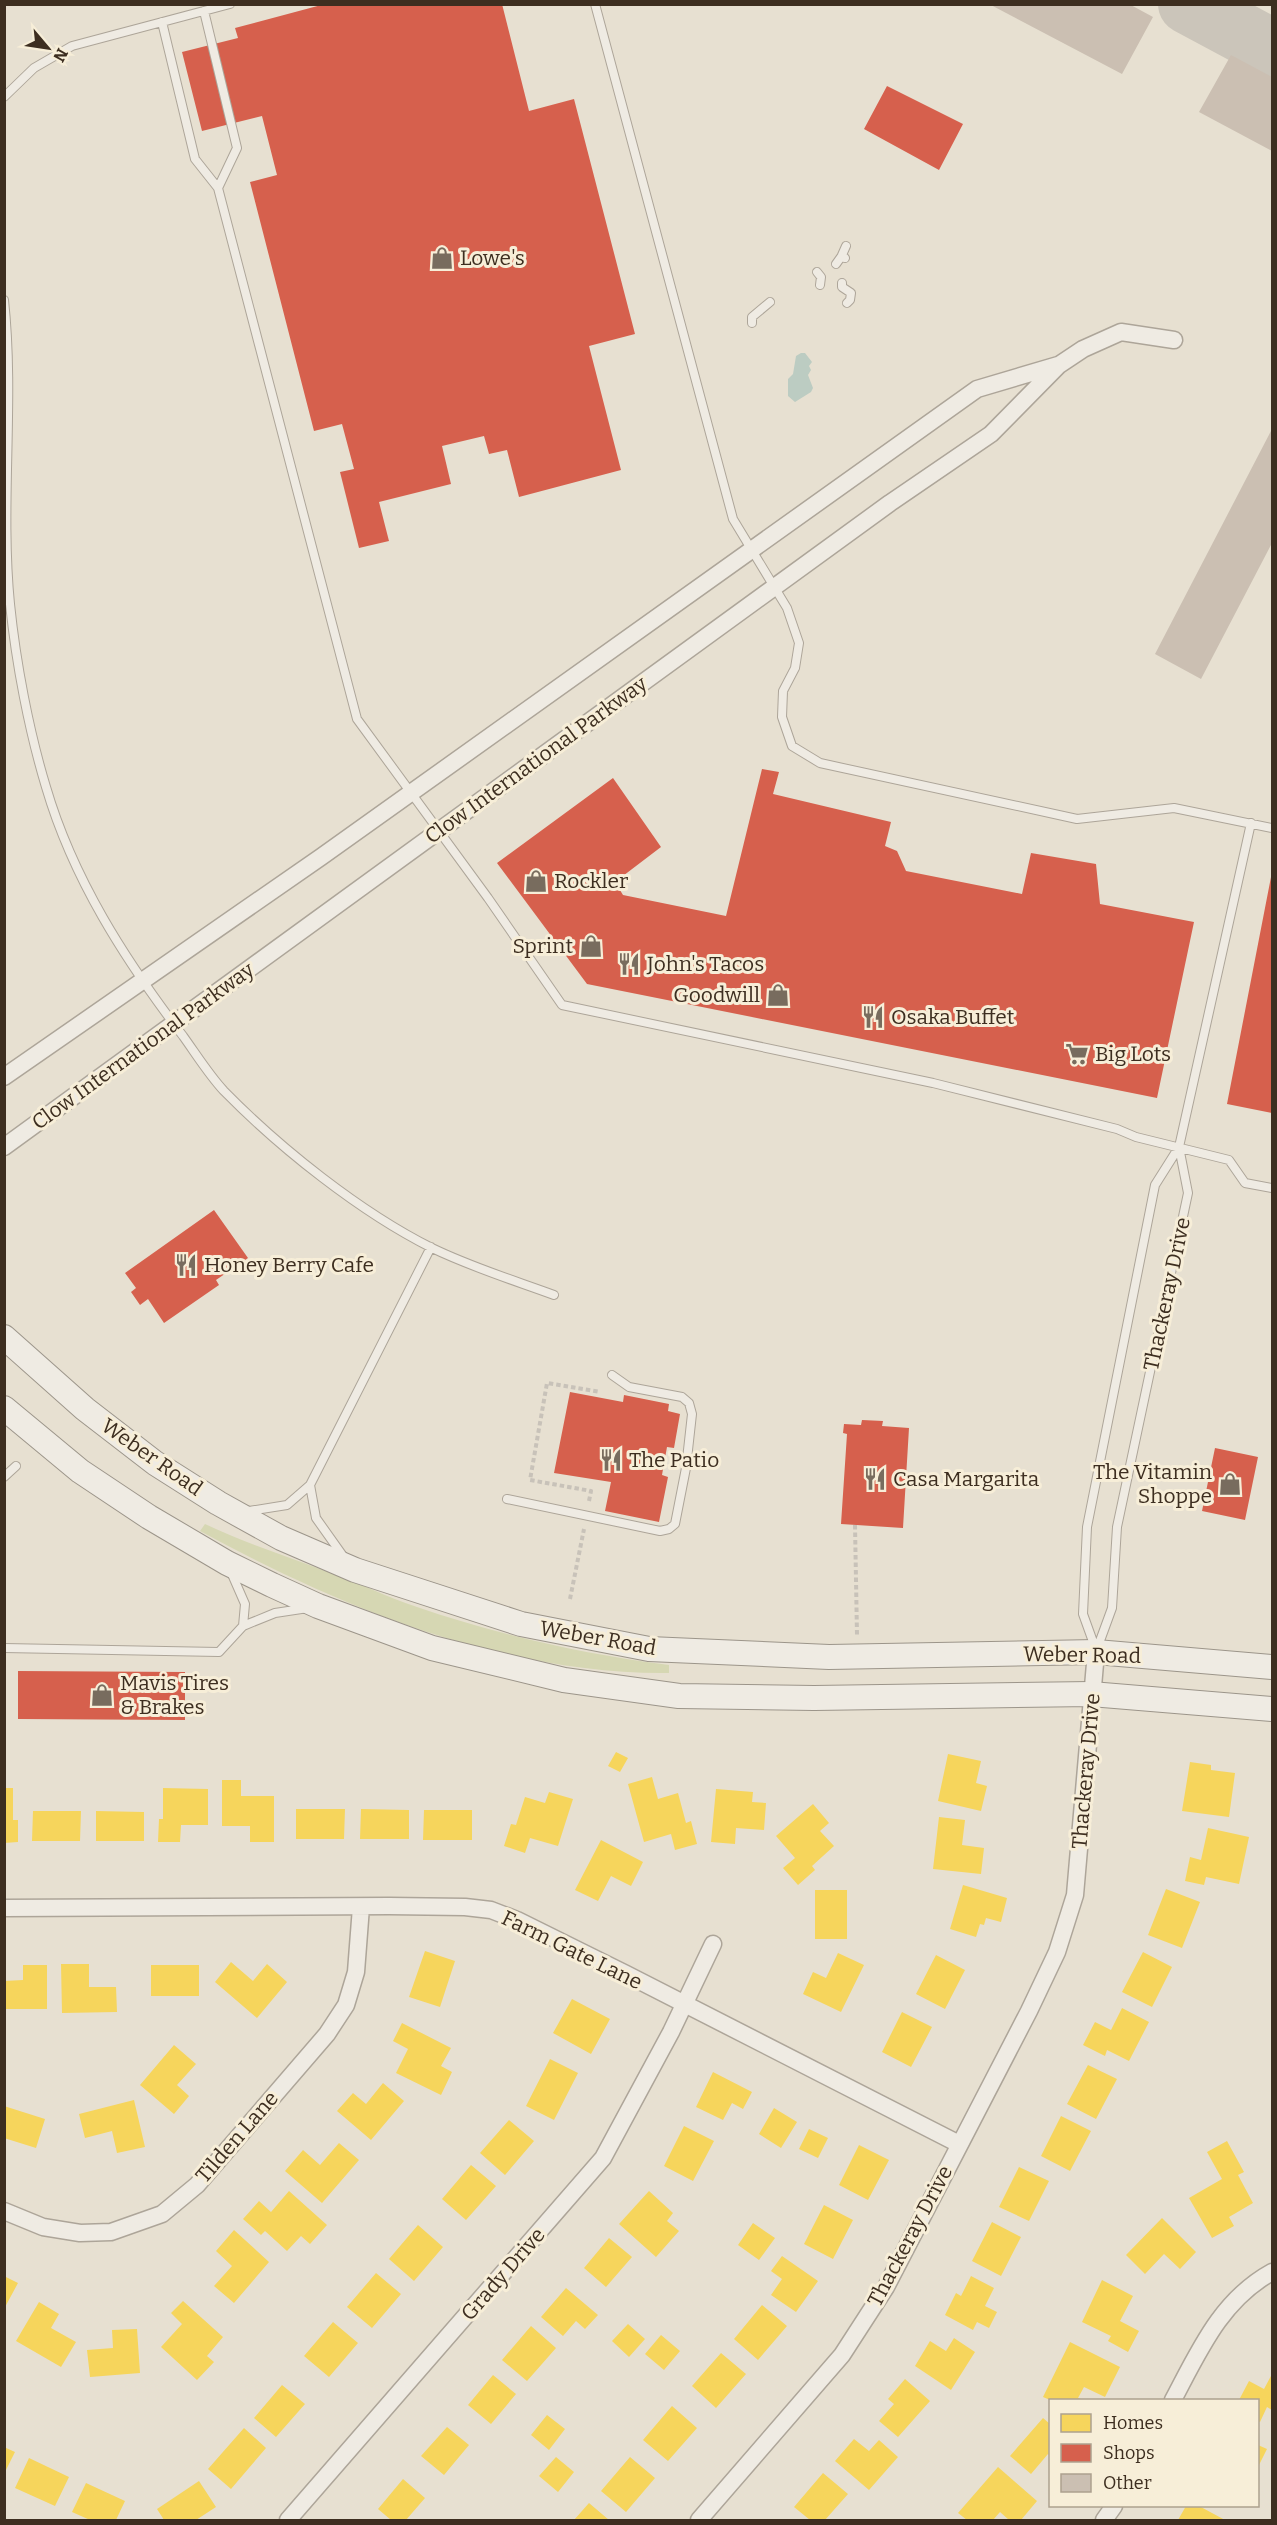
<svg xmlns="http://www.w3.org/2000/svg" width="1277" height="2525" viewBox="0 0 1277 2525" font-family="Bitter,serif">
<rect width="100%" height="100%" fill="#e7e0d1"/>
<path fill="#d6d7b3" d="M205,1524C245,1543 286,1556 328,1572C358,1582 386,1597 417,1607C499,1635 583,1654 669,1665V1673C506,1675 341,1608 200,1531Z"/>
<path fill="#bcccc2" d="M801,353H805L812,362L809,366L811,370L808,375L813,388L811,392L795,402L788,396V379L793,374L796,356Z"/>
<path fill="#f6d55c" d="M616,1752L628,1758L620,1772L608,1766Z
M948,1754L981,1761L976,1783L987,1786L981,1811L938,1801Z
M1190,1762L1211,1765V1770L1235,1773L1229,1817L1182,1811Z
M652,1777L658,1799L678,1793L686,1823L691,1821L697,1844L675,1850L671,1834L644,1842L628,1784Z
M222,1780H241V1796H274V1842H250V1826H222Z
M4,1788H13V1820H18V1842L4,1843Z
M163,1788L208,1789V1825H181L180,1842H158L159,1819H163Z
M716,1789L753,1792L752,1802L766,1803L764,1830L736,1828L735,1844L711,1842Z
M549,1792L573,1799L558,1846L530,1838L525,1853L504,1846L511,1824L516,1825L525,1797L545,1803Z
M813,1804L829,1823L820,1831L834,1846L812,1866L815,1870L798,1885L783,1868L795,1858L776,1836Z
M296,1809H345L344,1839H296Z
M361,1809L409,1810V1839H360Z
M424,1810H472V1840H423Z
M33,1811H81L80,1841H32Z
M96,1811L144,1812V1841H96Z
M939,1817L965,1820L962,1845L984,1848L981,1874L933,1869Z
M1208,1828L1249,1837L1239,1884L1206,1877L1204,1885L1185,1881L1190,1857L1201,1860Z
M601,1840L643,1862L631,1886L611,1876L598,1901L575,1890Z
M963,1885L1007,1898L1001,1922L986,1918L984,1925L980,1924L976,1937L950,1929Z
M1166,1889L1200,1902L1182,1948L1148,1935Z
M815,1890H847V1939H815Z
M425,1951L455,1961L440,2007L409,1997Z
M1143,1952L1172,1967L1152,2007L1122,1992Z
M838,1953L864,1965L841,2012L803,1994L813,1972L826,1978Z
M936,1955L965,1970L945,2009L916,1994Z
M231,1962L253,1981L267,1964L287,1982L257,2018L215,1982Z
M61,1964H89V1987H116L117,2012L62,2013Z
M23,1965H47V2009H4V1981L23,1980Z
M151,1965H199V1996H151Z
M572,1999L610,2019L591,2054L553,2033Z
M1122,2008L1149,2022L1129,2061L1107,2050L1105,2056L1083,2045L1095,2022L1111,2030Z
M902,2012L932,2027L911,2067L882,2052Z
M402,2023L451,2048L441,2066L452,2072L441,2095L396,2073L408,2049L393,2041Z
M174,2045L196,2064L177,2085L189,2096L174,2114L140,2085Z
M550,2059L578,2073L554,2120L526,2106Z
M1088,2065L1117,2079L1096,2119L1067,2104Z
M713,2072L752,2092L743,2109L732,2103L723,2120L696,2107Z
M383,2083L404,2101L371,2140L337,2111L353,2093L366,2104Z
M134,2100L145,2147L117,2153L112,2131L85,2138L79,2114Z
M4,2106L45,2119L36,2148L4,2138Z
M774,2108L797,2122L781,2148L759,2134Z
M1061,2116L1091,2131L1070,2171L1041,2156Z
M509,2120L534,2141L505,2175L480,2153Z
M684,2126L714,2141L693,2181L664,2166Z
M809,2129L828,2138L818,2158L799,2149Z
M1227,2141L1244,2172L1238,2175L1253,2203L1229,2217L1234,2226L1212,2238L1189,2198L1222,2179L1207,2152Z
M339,2143L359,2160L322,2203L285,2171L303,2150L320,2165Z
M859,2145L889,2160L868,2200L839,2185Z
M471,2165L496,2186L466,2220L442,2199Z
M1019,2167L1049,2181L1029,2221L999,2207Z
M289,2191L327,2225L310,2244L301,2236L287,2251L265,2231L261,2235L243,2219L259,2201L271,2212Z
M649,2191L673,2213L667,2221L679,2231L656,2257L619,2224Z
M824,2205L853,2220L833,2259L804,2244Z
M1162,2218L1196,2252L1180,2269L1164,2254L1145,2274L1126,2255Z
M992,2222L1021,2237L1001,2276L972,2261Z
M753,2223L775,2238L759,2260L738,2245Z
M418,2225L443,2247L414,2281L389,2259Z
M234,2230L269,2262L234,2303L214,2286L232,2266L216,2251Z
M609,2238L632,2257L606,2287L584,2268Z
M782,2256L818,2281L796,2312L771,2295L782,2279L771,2271Z
M376,2273L401,2294L372,2328L347,2307Z
M4,2276L18,2283L4,2309Z
M971,2276L994,2288L985,2306L997,2312L989,2328L977,2322L973,2330L945,2315L956,2293L961,2296Z
M1102,2280L1133,2296L1120,2321L1139,2331L1128,2352L1108,2341L1111,2336L1082,2322Z
M566,2288L598,2315L585,2329L576,2321L563,2336L541,2317Z
M183,2301L223,2337L207,2356L214,2362L197,2380L161,2347L182,2324L171,2313Z
M39,2302L59,2314L51,2328L76,2342L61,2367L16,2341Z
M762,2305L787,2326L758,2360L734,2339Z
M333,2322L358,2343L329,2377L304,2356Z
M628,2324L645,2339L629,2357L612,2341Z
M531,2326L556,2348L527,2381L502,2360Z
M137,2329L140,2373L90,2377L87,2350L113,2348L112,2330Z
M661,2335L680,2351L664,2370L645,2354Z
M954,2338L975,2352L951,2390L915,2366L930,2341L946,2351Z
M1070,2342L1120,2367L1105,2397L1084,2387L1078,2398L1084,2400H1050L1043,2397Z
M721,2353L746,2374L716,2408L692,2386Z
M1272,2374V2410L1267,2407L1260,2422L1258,2421V2400H1239L1249,2381L1264,2389Z
M493,2375L516,2394L491,2424L468,2405Z
M905,2379L930,2401L898,2437L879,2421L894,2404L888,2399Z
M282,2385L305,2404L276,2437L254,2418Z
M672,2406L697,2428L668,2461L643,2440Z
M547,2415L565,2429L549,2450L531,2435Z
M1043,2418L1050,2424V2456L1048,2454L1031,2474L1010,2456Z
M447,2427L469,2445L444,2475L421,2456Z
M244,2428L266,2448L231,2489L208,2469Z
M854,2439L869,2451L879,2440L898,2457L869,2490L835,2461Z
M1258,2445L1267,2449L1258,2467Z
M4,2447L15,2452L4,2474Z
M556,2457L574,2472L558,2492L539,2476Z
M630,2457L655,2478L626,2512L601,2491Z
M29,2458L69,2477L55,2506L15,2488Z
M998,2467L1037,2501L1021,2520H1009L1000,2512L993,2520H967L958,2513Z
M823,2473L848,2494L825,2520H810L794,2507Z
M403,2479L425,2498L406,2520H391L378,2509Z
M199,2481L216,2507L196,2520H164L157,2509Z
M86,2483L125,2501L116,2520H90L72,2512Z
M589,2503L609,2520H574Z
M1186,2506H1199L1225,2520H1178Z"/>
<path fill="#d6604d" d="M325,4H502L529,111L574,99L635,334L589,346L621,470L519,497L507,450L489,454L484,436L442,446L451,484L379,502L389,541L359,548L340,472L354,469L342,424L314,431L250,182L277,175L262,116L202,131L182,52L238,38L235,28Z
M887,86L963,124L939,170L864,129Z
M762,769L779,772L773,794L891,822L885,846L897,851L906,871L1022,894L1031,853L1096,864L1100,904L1194,922L1157,1098L587,984L497,863L613,778L661,847L615,882L623,895L726,916Z
M1271,877H1272V1113L1227,1104Z
M214,1210L248,1258L216,1280L219,1285L164,1323L148,1299L140,1305L131,1292L136,1288L125,1273Z
M570,1392L623,1402L624,1395L669,1404L668,1411L680,1414L674,1448L667,1447L662,1475L668,1477L659,1522L605,1511L611,1482L554,1473Z
M862,1420L883,1421L882,1426L909,1428L903,1528L841,1524L847,1434L843,1433L844,1424L861,1425Z
M1215,1448L1258,1457L1245,1520L1202,1511Z
M18,1671L185,1672V1720L18,1719Z"/>
<g fill="none" stroke-linecap="round" stroke-linejoin="round">
<path stroke="#cbc5ba" stroke-width="60" d="M1188,4L1272,49"/>
</g>
<path fill="#cbbfb2" d="M989,4H1129L1153,17L1122,74Z
M1231,55L1272,77V151L1199,112Z
M1272,429V543L1201,679L1155,654Z"/>
<g fill="none" stroke-linecap="round" stroke-linejoin="round">
<g stroke="#ada599" stroke-width="10">
<path id="service" d="M595,4L733,519L787,608L799,643L795,668L783,691L782,717L792,746L820,763L1077,819L1174,808L1272,828
M204,11L237,148L218,188
M162,22L195,159L218,188L357,719L488,898L562,1005L933,1083L1117,1129L1136,1137L1229,1160L1245,1183L1272,1188
M4,97L34,68L72,46L230,4
M836,264L841,257L845,258L842,255L846,246
M817,272L821,277L820,285
M842,283V287L851,293L850,300L847,303
M4,300C15,401 0,503 10,604C16,663 29,731 46,787C73,879 125,960 183,1036C196,1054 209,1075 224,1091C280,1148 360,1212 432,1248C471,1267 513,1280 554,1295
M752,323V317L770,302
M4,1477L16,1466
M310,1485L431,1247
M507,1499L660,1531L669,1529L675,1524L686,1468L692,1414L689,1403L682,1397L629,1387L612,1375
M249,1511L287,1505L310,1485L316,1518L343,1556
M231,1572L245,1604L243,1626L275,1613L308,1608
M4,1648L219,1652L243,1626
M1097,1649L1112,1608L1117,1527L1188,1193L1179,1147L1251,823
M1096,1650L1083,1614L1087,1527L1155,1185L1179,1147"/>
</g>
<g stroke="#ada599" stroke-width="19">
<path id="minor" d="M4,1077L321,857L977,389L1058,365
M4,1147L890,503L991,434L1059,365L1083,349L1121,332L1174,340
M4,1908L389,1906L465,1907L491,1910L517,1920L626,1974L959,2144
M4,2211L43,2227L80,2233L111,2232L162,2214L197,2185L327,2034L346,2005L356,1972L361,1907
M1173,2400C1199,2351 1221,2300 1272,2272
M288,2520L603,2158L671,2032L713,1944
M699,2520L842,2355L886,2287L1029,2011L1057,1952L1075,1895L1096,1652
M1104,2520L1114,2506"/>
</g>
<g stroke="#9c958a" stroke-width="26">
<path id="secondary" d="M4,1337L85,1409L155,1463L218,1503L281,1538L355,1570L521,1624L649,1649L829,1657L1096,1652L1272,1667
M4,1408L80,1471L149,1517L227,1563L272,1585L318,1606L432,1648L564,1680L679,1696L814,1698L1091,1694L1272,1709"/>
</g>
<path stroke="#c8c2b9" stroke-width="4" stroke-dasharray="4.5 3" stroke-linecap="butt" d="M589,1501L591,1491L530,1480L547,1383L600,1392
M855,1525L857,1635
M570,1599L584,1529"/>
<use href="#service" stroke="#efebe3" stroke-width="8"/>
<use href="#minor" stroke="#efebe3" stroke-width="16"/>
<use href="#secondary" stroke="#efebe3" stroke-width="24"/>
</g>
<defs>
<g id="shop-bare" transform="scale(1.8)"><path d="M-5-2.5h2.3a2.7 3.5 0 0 1 5.4 0H5L5.5 6h-11ZM-1.5-2.5h3a1.5 2.3 0 0 0-3 0Z" fill="#786c5e" stroke="#f7eed8" stroke-width="2.5" paint-order="stroke"/></g>
<g id="restaurant-bare" transform="scale(1.8)"><path d="M-5-6h1v4h1v-4h1v4h1v-4h1v5L-1.5 .5V6h-2V.5L-5-1ZM5-6V6H3V1.5H1.5Q1.5-4 5-6Z" fill="#786c5e" stroke="#f7eed8" stroke-width="2.5" paint-order="stroke"/></g>
<g id="supermarket-bare" transform="scale(1.8)"><path d="M-6-5.5h2.5l.6 2H6L4.5 2H-2.5L-4.4-4H-6ZM-1.5 3.2a1.3 1.3 0 1 0 .1 0ZM3 3.2a1.3 1.3 0 1 0 .1 0Z" fill="#786c5e" stroke="#f7eed8" stroke-width="2.5" paint-order="stroke"/></g>
</defs>
<g fill-rule="evenodd">
<use href="#shop-bare" x="442" y="258"/>
<use href="#shop-bare" x="536" y="881"/>
<use href="#shop-bare" x="591" y="946"/>
<use href="#restaurant-bare" x="629" y="964"/>
<use href="#shop-bare" x="778" y="995"/>
<use href="#restaurant-bare" x="873" y="1017"/>
<use href="#supermarket-bare" x="1077" y="1054"/>
<use href="#restaurant-bare" x="186" y="1265"/>
<use href="#restaurant-bare" x="611" y="1460"/>
<use href="#restaurant-bare" x="875" y="1479"/>
<use href="#shop-bare" x="1230" y="1484"/>
<use href="#shop-bare" x="102" y="1695"/>
</g>
<g text-anchor="middle" dominant-baseline="central" stroke-width="6" stroke-linejoin="round" paint-order="stroke">
<g font-size="21" fill="#3d2e20" stroke="#f7eed8" text-anchor="start">
<text x="460" y="258">Lowe's</text>
<text x="554" y="881">Rockler</text>
<text x="573" y="946" text-anchor="end">Sprint</text>
<text x="647" y="964">John's Tacos</text>
<text x="760" y="995" text-anchor="end">Goodwill</text>
<text x="891" y="1017">Osaka Buffet</text>
<text x="1095" y="1054">Big Lots</text>
<text x="204" y="1265">Honey Berry Cafe</text>
<text x="629" y="1460">The Patio</text>
<text x="1212" y="1472" text-anchor="end">The Vitamin<tspan x="1212" dy="24">Shoppe</tspan></text>
<text x="893" y="1479">Casa Margarita</text>
<text x="120" y="1683">Mavis Tires<tspan x="120" dy="24">&amp; Brakes</tspan></text>
</g>
<g font-size="21" fill="#3d2e20" stroke="#f7eed8">
<text transform="translate(536 760) rotate(-36)">Clow International Parkway</text>
<text transform="translate(143 1046) rotate(-36)">Clow International Parkway</text>
<text transform="translate(1167 1294) rotate(-78)">Thackeray Drive</text>
<text transform="translate(152 1457) rotate(35)">Weber Road</text>
<text transform="translate(598 1638) rotate(10)">Weber Road</text>
<text transform="translate(1082 1655) rotate(1)">Weber Road</text>
<text transform="translate(1086 1771) rotate(-85)">Thackeray Drive</text>
<text transform="translate(572 1950) rotate(26)">Farm Gate Lane</text>
<text transform="translate(237 2137) rotate(-49)">Tilden Lane</text>
<text transform="translate(910 2236) rotate(-62)">Thackeray Drive</text>
<text transform="translate(503 2274) rotate(-49)">Grady Drive</text>
</g>
</g>
<rect width="1277" height="2525" fill="none" stroke="#3d2e20" stroke-width="12"/>
<rect x="1049" y="2399" width="210" height="108" fill="#f7eed8" stroke="#ada18e" stroke-width="1.5"/>
<rect x="1061" y="2414" width="30" height="18" fill="#f6d55c" stroke="#ada18e" stroke-width="1.5"/>
<text x="1103" y="2429" font-size="18" fill="#3d2e20">Homes</text>
<rect x="1061" y="2444" width="30" height="18" fill="#d6604d" stroke="#ada18e" stroke-width="1.5"/>
<text x="1103" y="2459" font-size="18" fill="#3d2e20">Shops</text>
<rect x="1061" y="2474" width="30" height="18" fill="#cbbfb2" stroke="#ada18e" stroke-width="1.5"/>
<text x="1103" y="2489" font-size="18" fill="#3d2e20">Other</text>
<g transform="translate(48 48) rotate(119)" stroke="#f7eed8" stroke-width="4.5" paint-order="stroke">
<path d="M0-4.5L10 22L0 15L-10 22Z" fill="#3d2e20"/>
<text y="-9" font-size="16" font-weight="bold" text-anchor="middle" fill="#3d2e20">N</text>
</g>
</svg>
